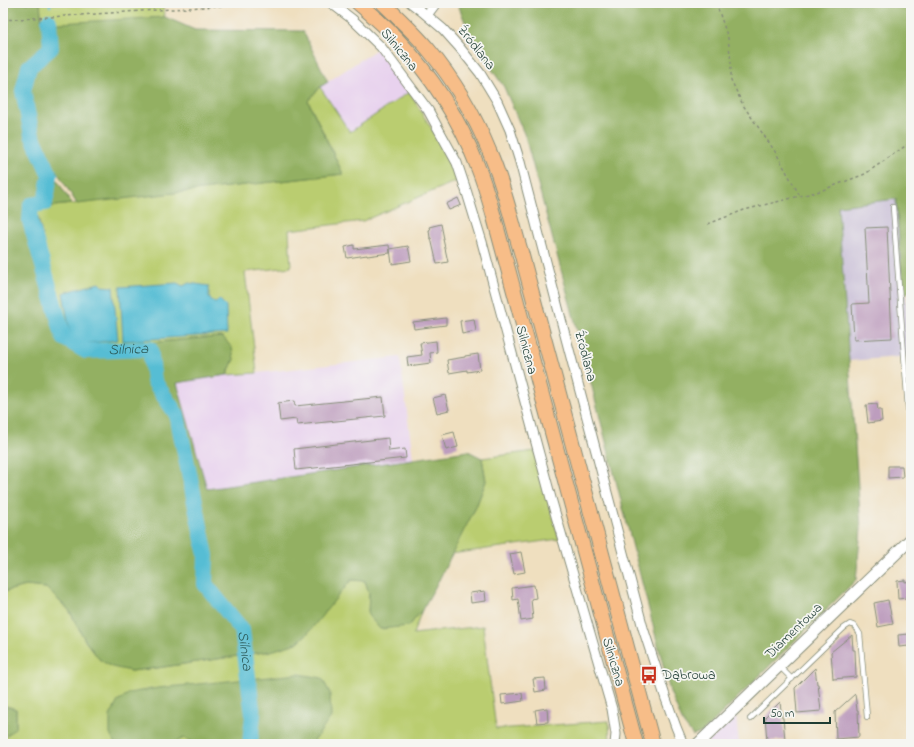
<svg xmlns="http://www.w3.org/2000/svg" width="914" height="747" viewBox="0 0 914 747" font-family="'Indie Flower',sans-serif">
<rect width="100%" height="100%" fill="#f6f6f2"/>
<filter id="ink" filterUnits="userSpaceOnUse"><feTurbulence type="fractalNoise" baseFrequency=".025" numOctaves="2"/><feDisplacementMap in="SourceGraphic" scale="8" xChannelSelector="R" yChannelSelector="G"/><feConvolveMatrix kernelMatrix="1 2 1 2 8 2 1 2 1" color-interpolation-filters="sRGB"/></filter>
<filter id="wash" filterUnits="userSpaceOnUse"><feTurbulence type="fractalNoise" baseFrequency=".012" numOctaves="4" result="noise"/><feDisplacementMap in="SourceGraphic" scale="16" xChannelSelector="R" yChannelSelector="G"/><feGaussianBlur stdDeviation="0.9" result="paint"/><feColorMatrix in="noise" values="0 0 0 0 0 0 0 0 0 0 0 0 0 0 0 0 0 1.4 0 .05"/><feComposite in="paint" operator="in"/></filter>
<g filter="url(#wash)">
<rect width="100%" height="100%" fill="#efdfbf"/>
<path fill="#e8d2ee" d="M377,49L409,92L350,132L320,87Z
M400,357L413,459L207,489L177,383L224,375L257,373Z
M736,716L739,744H706Z"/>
<path fill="#c9bfd7" d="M896,199L903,295L906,293L910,356L849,361L838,206Z"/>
<path fill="#bacd70" stroke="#6c8552" d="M40,3H162L165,17L46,26L42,24Z
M320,87L350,132L409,92L454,165L459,180L363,221L289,230L291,267L245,272L257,373L227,375L234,359L223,337L204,338L77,349L71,342L62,326L36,208L343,174L308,100Z
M535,451L559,539L451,554L476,507L486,481L482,458Z
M351,580L365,581L369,593L368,615L409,626L422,610L413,634L483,626L496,729L609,721L610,744H3V739L16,726V709L6,706H3V592L26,586L46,588L69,610L86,642L100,660L131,671L157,668L271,651L341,592Z"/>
<path fill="#93b062" stroke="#59764b" d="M3,3H40L42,24L165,17L195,30L303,31L328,82L320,87L308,101L343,174L77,204L33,133L25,92L30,69L53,50L52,25L46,26L49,48L27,66L20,89L30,136L72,204L36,208L62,326L71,342L77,349L204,338L223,337L232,348L234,359L227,375L177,383L207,489L468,451L482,458L486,481L476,507L464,530L438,582L422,610L409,626L380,629L368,615L369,593L365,581L351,580L308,633L297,643L271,651L157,668L131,671L112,667L100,660L86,642L69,610L46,588L26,586L3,592Z
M461,3H911V291L903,295L896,199L838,206L861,529L856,580L703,732L693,736L683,723L670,692L581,344L525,136L504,87L473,42L459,7Z
M299,674L322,678L330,693L331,717L314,741L311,744H197L184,738L172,744H115L110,733V716L118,701L129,693L158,688Z
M3,706H5L16,709V727L3,739Z"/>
<path fill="#57bdd4" stroke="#3b7d84" d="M99,283L102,286L113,287L118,340L82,344L70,333L63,293Z
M177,283L183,286L189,283L209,286V298L216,303L219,299L226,306L227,334L123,341L120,287Z"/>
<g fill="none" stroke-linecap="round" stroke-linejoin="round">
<path stroke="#57bdd4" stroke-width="2.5" d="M50,6V3"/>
<path stroke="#57bdd4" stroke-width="16" id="s1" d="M49,21L51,48L29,67L23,91L32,135L50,175L45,203L31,205L30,221L64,338L86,351L150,349L154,381L177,415L206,555L205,584L242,630L253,715L250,744"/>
</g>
<g id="blocks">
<path fill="#bd9dbe" d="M458,198L461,205L449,210L446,204Z
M441,224L444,239H443L448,262L437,264L431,238H430L429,230H430L429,227Z
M887,227L892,338L854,340L852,304L869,303L865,228Z
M354,245V249L389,245L390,253L367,256V255L347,258L345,247Z
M408,246L411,261L392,264L390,249Z
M446,318V325L414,329L413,322Z
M474,319L476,331L462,334L460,321Z
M436,341L437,352L430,353L431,363L408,366L407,357L422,355L420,343Z
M478,354L480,370L467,372V370L449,373L447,360L465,357V356Z
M445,395L449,410L437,413L433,398Z
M383,397L385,416L297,425L296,419L280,421L278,403L294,401L295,406Z
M877,404L878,410H881L882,421L868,423L866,405Z
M454,432L458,447L446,450L442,435Z
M388,438L389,451L405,449L406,458L296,470L294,449Z
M888,466H902L903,477L888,478Z
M521,552L525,572L514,574L510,554Z
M905,580V582L911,581V596H906V598L898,599L897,581Z
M534,585L536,598L531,599L533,619L521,621L518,599L513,600L512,588Z
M485,591L486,601L471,603L470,593Z
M888,600L893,624L878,627L874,603Z
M909,634V646L899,647L898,635Z
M852,635L853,650H855L856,677L833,679L831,652Z
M815,668L817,684H818L821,711L797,713L795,688Z
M545,678L546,690L535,692L533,679Z
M522,693L523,701L502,704L501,695Z
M855,694L857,710H858L859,737L836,739L835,712Z
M780,702L782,718H783L785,740L767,741L765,717Z
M547,708L548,722L537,723L535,710Z"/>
</g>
</g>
<g filter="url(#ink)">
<use href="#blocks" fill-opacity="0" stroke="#878e7a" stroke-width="1"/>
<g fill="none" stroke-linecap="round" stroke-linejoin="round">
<g stroke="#878e7a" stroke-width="6">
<path id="service" d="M893,207L911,449
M779,666L792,679
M750,719L844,628L850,624L855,626L860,634L867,717"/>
</g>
<g stroke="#878e7a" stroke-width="11">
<path id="minor" d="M331,3L352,19L381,47L428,110L457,163L467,193L482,242L552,502L612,709L616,734L615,744
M411,3L424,13L443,29L460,48L480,73L497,101L510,130L520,162L564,331L643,628L666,699L676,727L683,744
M427,15L436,3"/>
</g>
<g stroke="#878e7a" stroke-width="13">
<path id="tertiary" d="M698,744L911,539"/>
</g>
<g stroke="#878e7a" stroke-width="16">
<path id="primary" d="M358,3C371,14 384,25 396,38C431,75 459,118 477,165C484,182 489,199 494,217L636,744
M383,3C398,18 414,32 428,49C454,80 475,116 490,153C504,185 511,219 521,252L653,744"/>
</g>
<path stroke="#878e7a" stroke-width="1.5" stroke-dasharray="3 3" stroke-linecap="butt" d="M716,3L728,38L731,62V80L743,105L776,153L800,196
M3,20L264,3
M708,224L744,210L820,191L865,174L911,142"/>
<use href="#service" stroke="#fff" stroke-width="4.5"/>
<use href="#minor" stroke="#fff" stroke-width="9"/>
<use href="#tertiary" stroke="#fff" stroke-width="11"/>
<use href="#primary" stroke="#f7bd88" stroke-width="14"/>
</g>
</g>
<defs>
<g id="bus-bare" transform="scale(1.38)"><path d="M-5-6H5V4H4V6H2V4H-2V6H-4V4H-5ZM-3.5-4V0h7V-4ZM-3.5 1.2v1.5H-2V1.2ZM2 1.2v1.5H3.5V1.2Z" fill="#c8321e" stroke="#f6f6f2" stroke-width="2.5" paint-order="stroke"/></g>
</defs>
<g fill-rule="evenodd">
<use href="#bus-bare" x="649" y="675"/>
</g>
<g text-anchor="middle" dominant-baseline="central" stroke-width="3.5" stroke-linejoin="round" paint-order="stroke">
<g font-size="14" fill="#1f3d34" stroke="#f6f6f2">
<text transform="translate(476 48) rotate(52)">Źródlana</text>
<text transform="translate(399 50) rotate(51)">Silniczna</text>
<text transform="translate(526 350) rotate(75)">Silniczna</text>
<text transform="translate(585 356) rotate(75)">Źródlana</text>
<text transform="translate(794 631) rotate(-44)">Diamentowa</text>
<text transform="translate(613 662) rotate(74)">Silniczna</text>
</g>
<g font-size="14" fill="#1f3d34" stroke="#f6f6f2" text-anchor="start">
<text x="662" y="675">Dąbrowa</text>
</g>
<g font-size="15" font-style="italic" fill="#2d5d5c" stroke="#f6f6f2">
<text stroke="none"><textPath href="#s1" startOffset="418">Silnica</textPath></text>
<text stroke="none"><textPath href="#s1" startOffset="765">Silnica</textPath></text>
</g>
</g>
<rect width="914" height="747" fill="none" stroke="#f6f6f2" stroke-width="16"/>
<path d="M764 717v6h66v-6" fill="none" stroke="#1f3d34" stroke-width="2"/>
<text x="770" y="717" font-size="12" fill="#1f3d34" stroke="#f6f6f2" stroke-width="3" paint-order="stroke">50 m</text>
</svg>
